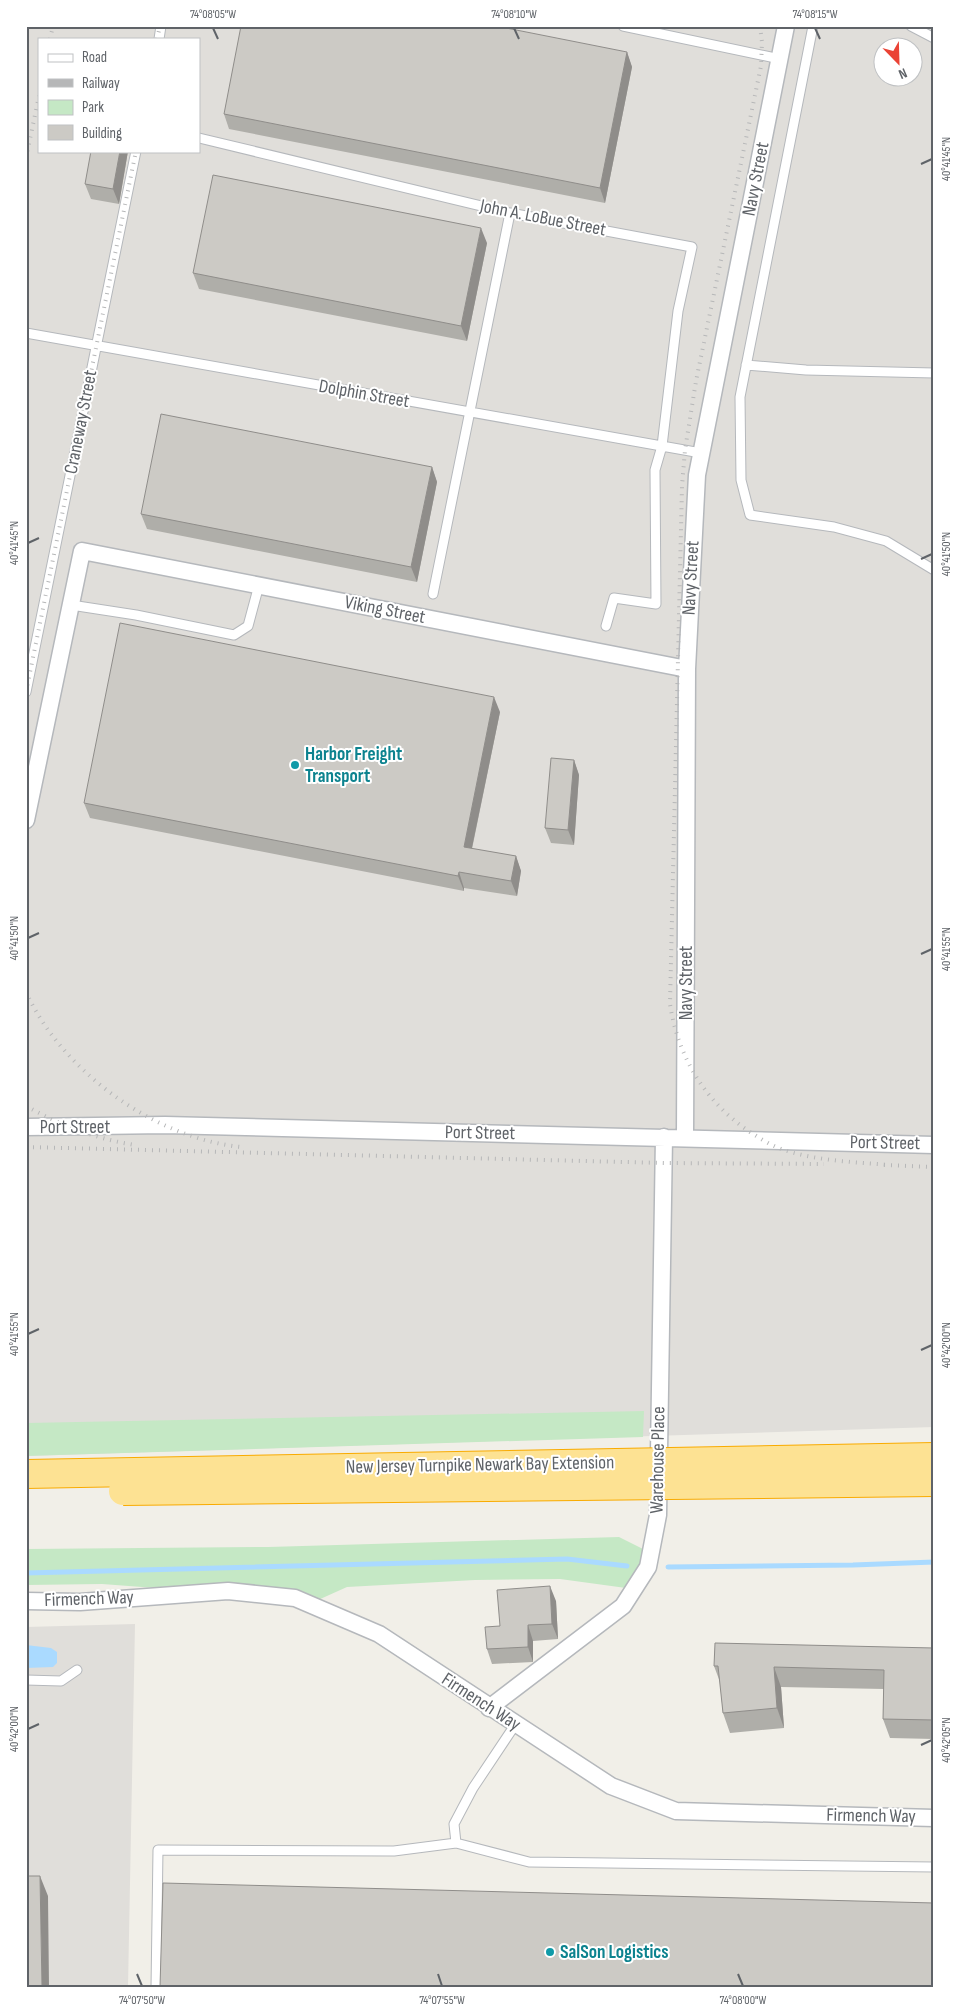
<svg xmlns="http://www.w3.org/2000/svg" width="960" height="2013" viewBox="0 0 960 2013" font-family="'Sofia Sans Condensed',sans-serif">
<rect width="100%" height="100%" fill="#f1efe8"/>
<path fill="#e0deda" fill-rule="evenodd" d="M26,26H934V1427L26,1456ZM39,39H199V151H39ZM882,48H912V78H882Z
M135,1624L128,1987H26V1627Z"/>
<path fill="#c5e8c5" d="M644,1411L643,1437L26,1456V1423Z
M619,1537L647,1551L626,1588L560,1579L475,1580L347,1587L318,1600L102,1584L26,1585V1549L268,1547Z"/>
<path fill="#aadaff" d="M26,1645L51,1648L57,1652V1663L53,1667L26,1668Z"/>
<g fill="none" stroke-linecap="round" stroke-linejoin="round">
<path stroke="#aadaff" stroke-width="5" d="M668,1567L853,1565L934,1562
M26,1573L567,1559L627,1566"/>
<g stroke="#b5b8bc" stroke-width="11">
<path id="service" d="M623,26L780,59
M813,26L740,397L741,480L750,515L834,527L886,541L934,570
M911,26L934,38
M159,39L161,26
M199,138L510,213L692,247L678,311L662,446L655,470L656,604L614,598L606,626
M26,333L701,453
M746,365L806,370L934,373
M433,594L510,213
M71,605L136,615L234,635L248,626L259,585
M26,692L136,151
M26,1680L61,1681L77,1670
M515,1725L473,1788L454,1824L456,1843L529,1862L934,1867
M156,1987L158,1850L394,1851L456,1843"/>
</g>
<g stroke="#b5b8bc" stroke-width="19">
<path id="minor" d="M26,820L82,551L687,669
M26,1127L165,1125L934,1145
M685,1138L687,669L697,475L786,26
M26,1601L80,1602L228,1591L295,1598L379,1634L611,1786L676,1811L934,1818
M489,1708L623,1606L648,1567L658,1515L664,1137"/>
</g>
<use href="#service" stroke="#fff" stroke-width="9"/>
<use href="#minor" stroke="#fff" stroke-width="16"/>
<path stroke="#b6b7b8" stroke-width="4" stroke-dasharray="1 6" stroke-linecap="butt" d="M760,26L762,42L761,66L696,381L685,450L682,486L670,1004C678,1057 705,1102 750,1132C761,1139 772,1146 784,1150C818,1161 854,1162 889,1165
M50,39L53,26
M157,39L160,26
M26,158L39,96
M26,692L136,151
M26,992C62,1071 154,1138 241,1147
M26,1106C60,1125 96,1139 135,1145
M26,1147L664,1163L824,1164
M884,1165L934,1167"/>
<g stroke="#f9ab00" stroke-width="30" stroke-linecap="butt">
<path id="motorway-bridge" d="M26,1474L934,1457
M123,1491L934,1482"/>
</g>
<use href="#motorway-bridge" stroke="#fde293" stroke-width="28"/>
</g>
<path fill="#afaea9" d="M627,52L632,67L605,203L229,129L224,114Z
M128,151L119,204L91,199L85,184Z
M487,243L467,341L199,289L193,273Z
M432,467L437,482L417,582L147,529L141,514Z
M500,712L472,849L516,856L521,871L517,896L464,888V891L90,818L84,803Z
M574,760L579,775L574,845L551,843L545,828Z
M556,1601L558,1639L533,1641V1662L492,1664L487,1649L500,1626Z
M934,1648V1739L890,1738L883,1719L884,1689L781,1687L784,1728L730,1733L723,1713L720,1682L714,1666Z"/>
<path fill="#8f8d8a" d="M627,52L632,67L605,203L600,188Z
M120,151H128L119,204L113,189Z
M481,228L487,243L467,341L461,326Z
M432,467L437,482L417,582L411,567Z
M494,697L500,712L469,862L464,847Z
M574,760L579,775L574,845L568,830Z
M516,856L521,871L517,896L511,881Z
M459,872L464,888V891L458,876Z
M550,1586L556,1601L558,1639L552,1624Z
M528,1625L533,1641V1662L528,1647Z
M774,1667L781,1687L784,1728L777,1708Z
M40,1876L48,1896L49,1987H42Z"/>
<path fill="#cccac5" stroke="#8f8d8a" d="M241,26H496L627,52L600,188L224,114Z
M91,151H120L113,189L85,184Z
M213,175L481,228L461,326L193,273Z
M161,414L432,467L411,567L141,514Z
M120,623L494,697L464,847L516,856L511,881L459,872L458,876L84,803Z
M551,758L574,760L568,830L545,828Z
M550,1586L552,1624L528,1625V1647L487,1649L485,1627L500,1626L497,1590Z
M715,1643L934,1648V1720L883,1719L884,1670L774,1667L777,1708L723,1713L718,1666H714Z
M26,1876H40L42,1987H26Z
M163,1883L934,1903V1987H160Z"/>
<path fill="none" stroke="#5f6368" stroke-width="2" d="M213,28L218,39M514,28L519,39M815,28L820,39M921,164L932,159M28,543L39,538M921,559L932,554M28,938L39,933M921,954L932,949M28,1334L39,1329M921,1350L932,1345M28,1729L39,1724M921,1745L932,1740M137,1974L142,1986M438,1974L442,1986M738,1974L743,1986"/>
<g fill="#0f9aa8" stroke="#fff" stroke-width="2">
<circle cx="295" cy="765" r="5"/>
<circle cx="550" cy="1952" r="5"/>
</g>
<g text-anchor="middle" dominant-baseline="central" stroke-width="4" stroke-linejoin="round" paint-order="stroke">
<g font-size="19" fill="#5f6368" stroke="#fff">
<text transform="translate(756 179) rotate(-79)">Navy Street</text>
<text transform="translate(543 218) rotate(11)">John A. LoBue Street</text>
<text transform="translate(364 394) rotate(10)">Dolphin Street</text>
<text transform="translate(81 422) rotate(-79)">Craneway Street</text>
<text transform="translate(691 578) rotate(-87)">Navy Street</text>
<text transform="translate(385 610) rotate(11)">Viking Street</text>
<text transform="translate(686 983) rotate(-90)">Navy Street</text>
<text x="75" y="1127">Port Street</text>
<text transform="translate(480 1133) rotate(1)">Port Street</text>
<text transform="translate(885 1143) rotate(1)">Port Street</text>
<text transform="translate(658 1460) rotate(-89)">Warehouse Place</text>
<text transform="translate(480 1465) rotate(-1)">New Jersey Turnpike Newark Bay Extension</text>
<text transform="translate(89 1599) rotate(-2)">Firmench Way</text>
<text transform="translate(481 1702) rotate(33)">Firmench Way</text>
<text transform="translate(871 1816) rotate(1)">Firmench Way</text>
</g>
<g font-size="19" font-weight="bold" fill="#0d838f" stroke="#fff" text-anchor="start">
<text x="305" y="754">Harbor Freight<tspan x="305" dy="22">Transport</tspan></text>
<text x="560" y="1952">SalSon Logistics</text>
</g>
</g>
<rect width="960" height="2013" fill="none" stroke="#ffffff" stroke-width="55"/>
<rect x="38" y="38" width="162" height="115" fill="#ffffff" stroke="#bfc1c3"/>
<rect x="48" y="54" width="25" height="8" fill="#ffffff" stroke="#bfc1c3"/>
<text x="82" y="62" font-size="15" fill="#5f6368">Road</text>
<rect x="48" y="79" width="25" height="8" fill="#b6b7b8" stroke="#bfc1c3"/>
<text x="82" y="88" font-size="15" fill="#5f6368">Railway</text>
<rect x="48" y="100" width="25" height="15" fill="#c5e8c5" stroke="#bfc1c3"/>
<text x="82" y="112" font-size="15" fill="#5f6368">Park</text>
<rect x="48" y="125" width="25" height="15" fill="#cccac5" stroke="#bfc1c3"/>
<text x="82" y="138" font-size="15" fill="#5f6368">Building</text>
<g transform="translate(898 62) rotate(157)"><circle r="24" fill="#ffffff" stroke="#bfc1c3"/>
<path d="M0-4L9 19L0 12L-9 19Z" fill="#ea4335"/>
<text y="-8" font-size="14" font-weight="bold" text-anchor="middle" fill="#5f6368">N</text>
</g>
<rect x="28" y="28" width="904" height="1958" fill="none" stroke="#5f6368" stroke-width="2"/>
<g font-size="12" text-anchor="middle" fill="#5f6368">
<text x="213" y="18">74°08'05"W</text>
<text x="514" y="18">74°08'10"W</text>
<text x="815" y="18">74°08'15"W</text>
<text transform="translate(946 159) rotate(-90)" y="4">40°41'45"N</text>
<text transform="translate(14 543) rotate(-90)" y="4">40°41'45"N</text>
<text transform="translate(946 554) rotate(-90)" y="4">40°41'50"N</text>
<text transform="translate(14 938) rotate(-90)" y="4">40°41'50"N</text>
<text transform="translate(946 949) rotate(-90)" y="4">40°41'55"N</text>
<text transform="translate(14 1334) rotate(-90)" y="4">40°41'55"N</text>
<text transform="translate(946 1345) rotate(-90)" y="4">40°42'00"N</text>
<text transform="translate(14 1729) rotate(-90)" y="4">40°42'00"N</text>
<text transform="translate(946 1740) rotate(-90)" y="4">40°42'05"N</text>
<text x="142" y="2004">74°07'50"W</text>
<text x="442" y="2004">74°07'55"W</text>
<text x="743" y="2004">74°08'00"W</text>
</g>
</svg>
